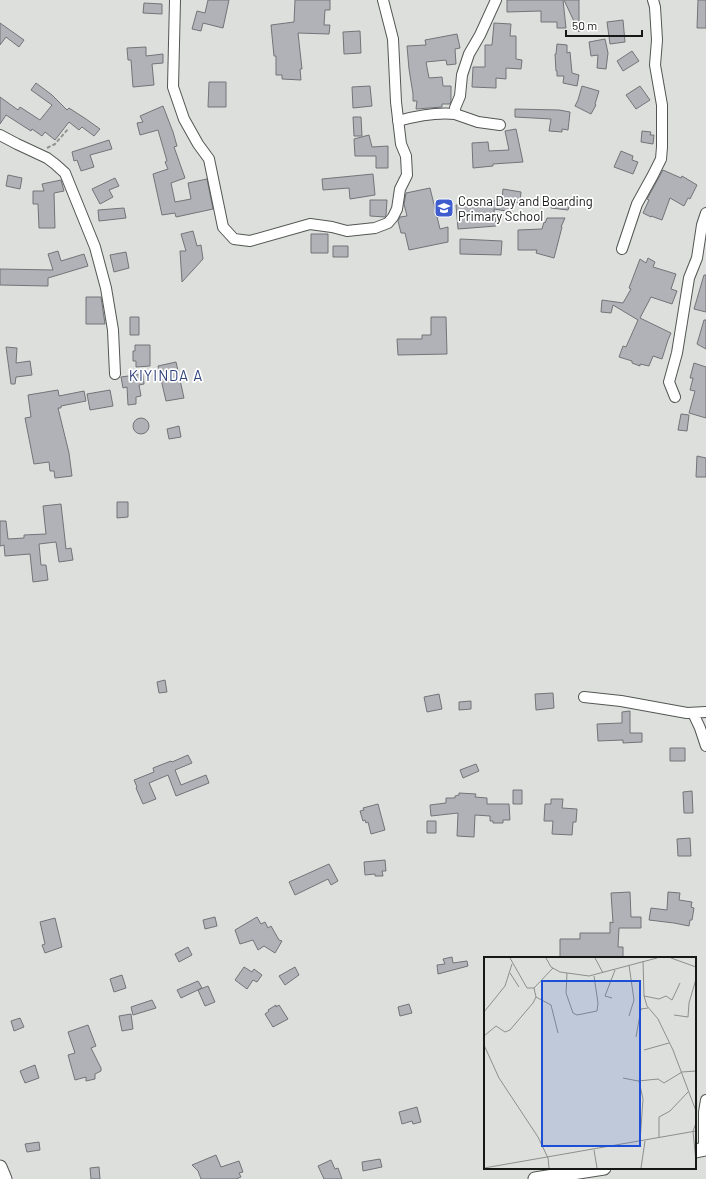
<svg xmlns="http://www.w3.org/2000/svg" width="706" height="1179" viewBox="0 0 706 1179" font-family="Barlow,sans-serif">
<rect width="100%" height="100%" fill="#dcdfdb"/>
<path fill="#b0b2b7" stroke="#727478" d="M208,0H229L223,28L203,23L201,31L192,29L197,11L205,13Z
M295,0H330V10H325L324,25H330L329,34L298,33L302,69H300L301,80L282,79V75H276V56H274L271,25L294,22Z
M507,0H563L566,28H557V22H541V11L507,12Z
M564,0H579V32Z
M698,0H706V28H697Z
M144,3L162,4V14L143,13Z
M623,20L625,42L610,44L607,22Z
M0,23L24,40L19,47L6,37L0,45Z
M494,23L511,24L510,36H516V59L522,60L521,69L506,68V79L496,78V88L472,87L473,67H485V45H492Z
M360,31L361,53L344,54L343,32Z
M457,34L460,48L455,49L456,64L447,65L446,60L426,62L429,78L442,77L443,86H451V101L450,104H442V107L416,109L417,101H413V94L409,69L407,46L426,45L425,40Z
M605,39L608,53L606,69L597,68L598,55L591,56L589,42Z
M557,44L567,45V53L570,52L572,73L579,75L577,86L563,83L564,76H557V71H556L555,54H556Z
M146,47V56L163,54V63L152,64L154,85L133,87L131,60H128L127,48Z
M632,51L639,61L623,71L617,61Z
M209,82H226V107H208Z
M36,83L52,95L67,110L69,108L86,119L100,129L94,136L82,127L79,130L69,122L55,140L45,132L42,136L32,129L31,131L6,115L0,124V97L18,110L20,107L40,120L52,105L31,90Z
M370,86L372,106L353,108L352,87Z
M582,86L599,91L595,104L596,105L591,114L575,106L578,100Z
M640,86L650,100L636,109L626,95Z
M163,106L173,132L177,146L174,147L185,178L171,183L175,202L191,199L188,183L207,179L213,209L176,217L175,213L162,215L153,174L168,169L165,162L167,161L158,130L140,135L137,123L143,122L140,116Z
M515,109L559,110L570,112L568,130L562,129V132L549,131L551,119L515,117Z
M353,117H361L362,136H354Z
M516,129L523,162L493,164V166L473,168L472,143L488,142L489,151L509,150L505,131Z
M642,131L651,132L650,135H654L653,144L641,142Z
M369,135L372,147L388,146V168H376V156H355L354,139Z
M109,140L112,149L90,155L94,167L81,171L77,160L74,161L72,152Z
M621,151L633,156L632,160L638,162L633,174L614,167Z
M663,170L681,178L682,176L697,185L690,199L688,198L684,206L670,198L662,220L651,216V217L643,213L649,200L647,199Z
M373,174L375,195L350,199L349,188L323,190L322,179Z
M8,175L22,178L20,189L6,186Z
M115,178L119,186L109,190L113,197L100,204L92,189Z
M61,180L64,191L54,193L55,228H39L38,204H33V191H44L42,184Z
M430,188L440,229L448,227V242L409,250L405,233H401L398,221L400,217L407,216L404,204L406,193Z
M503,189L521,192L520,203L513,202L512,212L494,209L496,226L458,229L456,205L502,200Z
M555,198L570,204L568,210L551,208Z
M370,200H387L386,215L385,217L370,216Z
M124,208L126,218L99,221L98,210Z
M547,218H565L561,227H562L554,258L536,253L537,250H518V230L542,229L544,222L545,223Z
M193,231L197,246L201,245L203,259L182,282L180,251H186L181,234Z
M311,234H328V253H311Z
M460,239L502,241L501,255L460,254Z
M333,246H348V257H333Z
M58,251L61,261L84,254L88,266L48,278V286L0,285V269L53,270L48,254Z
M126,252L129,268L114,272L110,255Z
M648,258L655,262L653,267L676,274L671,289L677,291L672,304L651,297L640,318L671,333L668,340L662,359L653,356L649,366L640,364V366L632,363V361L619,357L623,346L626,347L638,320L613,305L611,313L601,312L602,300L623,303L631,289L629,288L640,259L646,263Z
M704,275H706V312L694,309Z
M86,297H101L105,324H86Z
M130,317H139V335H130Z
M431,317H446L447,354L398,355L397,339H422V335H431Z
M704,320H706V349L697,344Z
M135,345H150V366L136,367V361H133V351H135Z
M6,347L17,348L16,363L30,361L32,375L16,377L15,384H11Z
M176,362L184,398L166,401L158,366Z
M694,363L706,367V418L689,413L695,391L690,390L693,378H690Z
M143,374L144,384L139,385L141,396L136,397V404L128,405L127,387L123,388L121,377Z
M58,390L59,396L84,391L86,401L61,406V408H58L69,453L72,476L55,478L54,471H50L49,462L34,464L25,418L31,417L28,395Z
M110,390L113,406L90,410L87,394Z
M681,414L689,415L687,431L678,430Z
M133 426a8 8 0 1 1 16 0a8 8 0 1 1-16 0Z
M179,426L181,437L169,439L167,429Z
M697,456L706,458V477H696Z
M117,502H128V517L117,518Z
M61,504L66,549L71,548L73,560L59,562L56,542L39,544L41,565H46L48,580L33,582L30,554L5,556L4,545L0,546V521H6L8,539L24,538V535L46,534L43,506Z
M165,680L167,692L159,693L157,682Z
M553,693L554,708L536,710L535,694Z
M439,694L442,709L427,712L424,697Z
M471,701V709L459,710V702Z
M630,711V733H642V742L623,743V740L598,741L597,724L622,723V712Z
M670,748H685V761H670Z
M188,755L192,763L175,770L181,785L206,775L209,783L176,796L168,775L149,783L156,799L143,804L136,788L137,787L134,780L154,772L153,768L171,761L172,762Z
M476,764L479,771L463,778L460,770Z
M513,790H522V804H513Z
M692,791L693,813H684L683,792Z
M459,793L476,794L475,797L487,798V804H509L510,820H503V823H493V821H490V816L475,815L474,837L457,836L458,813L431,816L430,805L446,803V798H455V796L459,795Z
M551,799H563L562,808L577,809L576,822H573L572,835L552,834L553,821H544L545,804H551Z
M378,804L385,830L371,834L368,822L366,823L365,820L363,821L360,811L364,810L363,808Z
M427,821H436V833H427Z
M690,838L691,856H678L677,839Z
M385,860L386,871H382L383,876H375V874L365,875L364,862Z
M329,864L338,881L331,885L328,879L295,895L289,882Z
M630,892L631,917H641V928H619L618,947H623V958H560V939H580V933H610V922L613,923L611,893Z
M668,892L680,893L679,900L692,902L691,907L694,908L692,920H690L689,926L674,923L649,920L651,908L667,910Z
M215,917L217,926L205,929L203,920Z
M257,917L261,924L265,922L268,928L271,926L279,940L282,941L275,953L264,946L258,950L253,940L240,944L235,930Z
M55,918L62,947L45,953L42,945L45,944L40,922Z
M188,947L192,955L179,962L175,954Z
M452,957L453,963L467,961L468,966L438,974L437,965L445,964L443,959Z
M244,967L252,972L254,969L262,975L257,982L253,980L247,989L235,980Z
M295,967L299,975L285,985L279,976Z
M122,975L126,988L114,992L110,979Z
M198,981L202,988L181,998L177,990Z
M208,986L215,1002L205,1006L198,990Z
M152,1000L156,1008L133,1015L131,1007Z
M409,1004L412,1013L400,1016L398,1007Z
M276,1005V1007L279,1005L288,1019L273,1027L265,1014L269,1011L268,1010Z
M131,1014L133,1029L122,1031L119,1016Z
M20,1018L24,1027L14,1031L11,1021Z
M88,1025L96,1046L91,1048L101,1068V1071L95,1074V1079L86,1081V1077L75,1080L68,1055L75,1053L68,1032Z
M35,1065L39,1078L25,1083L20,1071Z
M417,1107L421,1122L413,1124L412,1121L402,1124L399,1112Z
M39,1142L40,1150L27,1152L25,1144Z
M216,1155L221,1167L239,1161L243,1172L239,1173L241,1177L236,1179H201L198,1171L192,1165Z
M380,1159L382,1167L363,1171L362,1162Z
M331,1160L335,1169L338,1168L342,1179H324L318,1166Z
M99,1167L100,1179H91L90,1168Z"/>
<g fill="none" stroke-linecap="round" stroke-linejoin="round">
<g stroke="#535753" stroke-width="12">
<path id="minor" d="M175,0L173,87L184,119L198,144L209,159L223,227L234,239L250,241L310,224L332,227L347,231L375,228L388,223L393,217L397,209L400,189L407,175L406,156L401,144L396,102L393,39L383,0
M496,0L480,35L469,54L462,75L460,96L455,108V114L478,122L500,125
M398,121C416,116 435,112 455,114
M0,135L17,144L47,158L55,164L65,173L95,247L106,288L113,330L115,374
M622,249L637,204L653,175L661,159L662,147V105L655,65L657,40L655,7L653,0
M675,397L669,382L677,353L689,278L697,258L702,225L706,213
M584,697L621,701L687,713L706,712
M693,713L700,728L706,746
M704,1149V1112L706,1100"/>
</g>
<g stroke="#535753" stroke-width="15">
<path id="tertiary" d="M695,1151L706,1149
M0,1167L5,1179
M535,1179L604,1168"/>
</g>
<path stroke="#919390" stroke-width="2" stroke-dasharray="4 2" stroke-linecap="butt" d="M47,148L55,144L69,128"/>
<use href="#minor" stroke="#fff" stroke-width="10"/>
<use href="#tertiary" stroke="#fff" stroke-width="13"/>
</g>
<defs>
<g id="school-square" transform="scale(1)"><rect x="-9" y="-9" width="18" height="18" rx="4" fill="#3f5ccf" stroke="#fff"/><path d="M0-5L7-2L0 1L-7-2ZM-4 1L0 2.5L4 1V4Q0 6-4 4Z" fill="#fff"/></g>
</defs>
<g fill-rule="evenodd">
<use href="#school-square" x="444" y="208"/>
</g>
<g text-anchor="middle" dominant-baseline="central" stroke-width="3.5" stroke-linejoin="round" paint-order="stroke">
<g font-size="13" fill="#161816" stroke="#fff" text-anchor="start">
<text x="458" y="201">Cosna Day and Boarding<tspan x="458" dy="15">Primary School</tspan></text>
</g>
<g font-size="15" letter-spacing="1" fill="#31447e" stroke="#fff">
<text x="166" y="375">KIYINDA A</text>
</g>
</g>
<g transform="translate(484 957)">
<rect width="212" height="212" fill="#dcdfdb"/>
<path fill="none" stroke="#8d8f8c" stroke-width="1" d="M26,1L43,31H50M62,1L67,10L76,15L105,19L173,1M111,1L119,16M187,1L212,10M159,4L160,39L163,49L174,62L189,93L212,154M26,16L35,30M83,16L82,36L89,56L93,58L113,54L114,46L110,19M160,39L175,42L182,39L188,43L196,26M52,40L67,48L74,76M128,41L121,39L131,13M0,55L21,29L28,7M190,58L204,60L205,46L212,22M145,59L150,43L145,8M0,79L12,69L21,75L26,73L49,46L52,40L50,31L69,11M152,80L157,52L164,51M0,88L15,121L54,180L64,201L65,211M160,93L185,86M139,121L154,124L174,122L180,126L198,115L212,114M155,124L159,142L156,185M212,166L209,174L212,205M175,181V160L186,154L204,135M110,193L113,211M0,211L212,174M157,211L161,184"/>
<path fill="#1d4ed8" fill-opacity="0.15" stroke="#1d4ed8" stroke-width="2" d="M58,24H156V189H58Z"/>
<rect width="212" height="212" fill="none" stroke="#161816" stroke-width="2"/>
</g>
<path d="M566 30v6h76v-6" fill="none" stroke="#161816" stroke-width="2"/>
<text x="572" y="30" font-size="12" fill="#161816" stroke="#ffffff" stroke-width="3" paint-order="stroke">50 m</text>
</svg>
